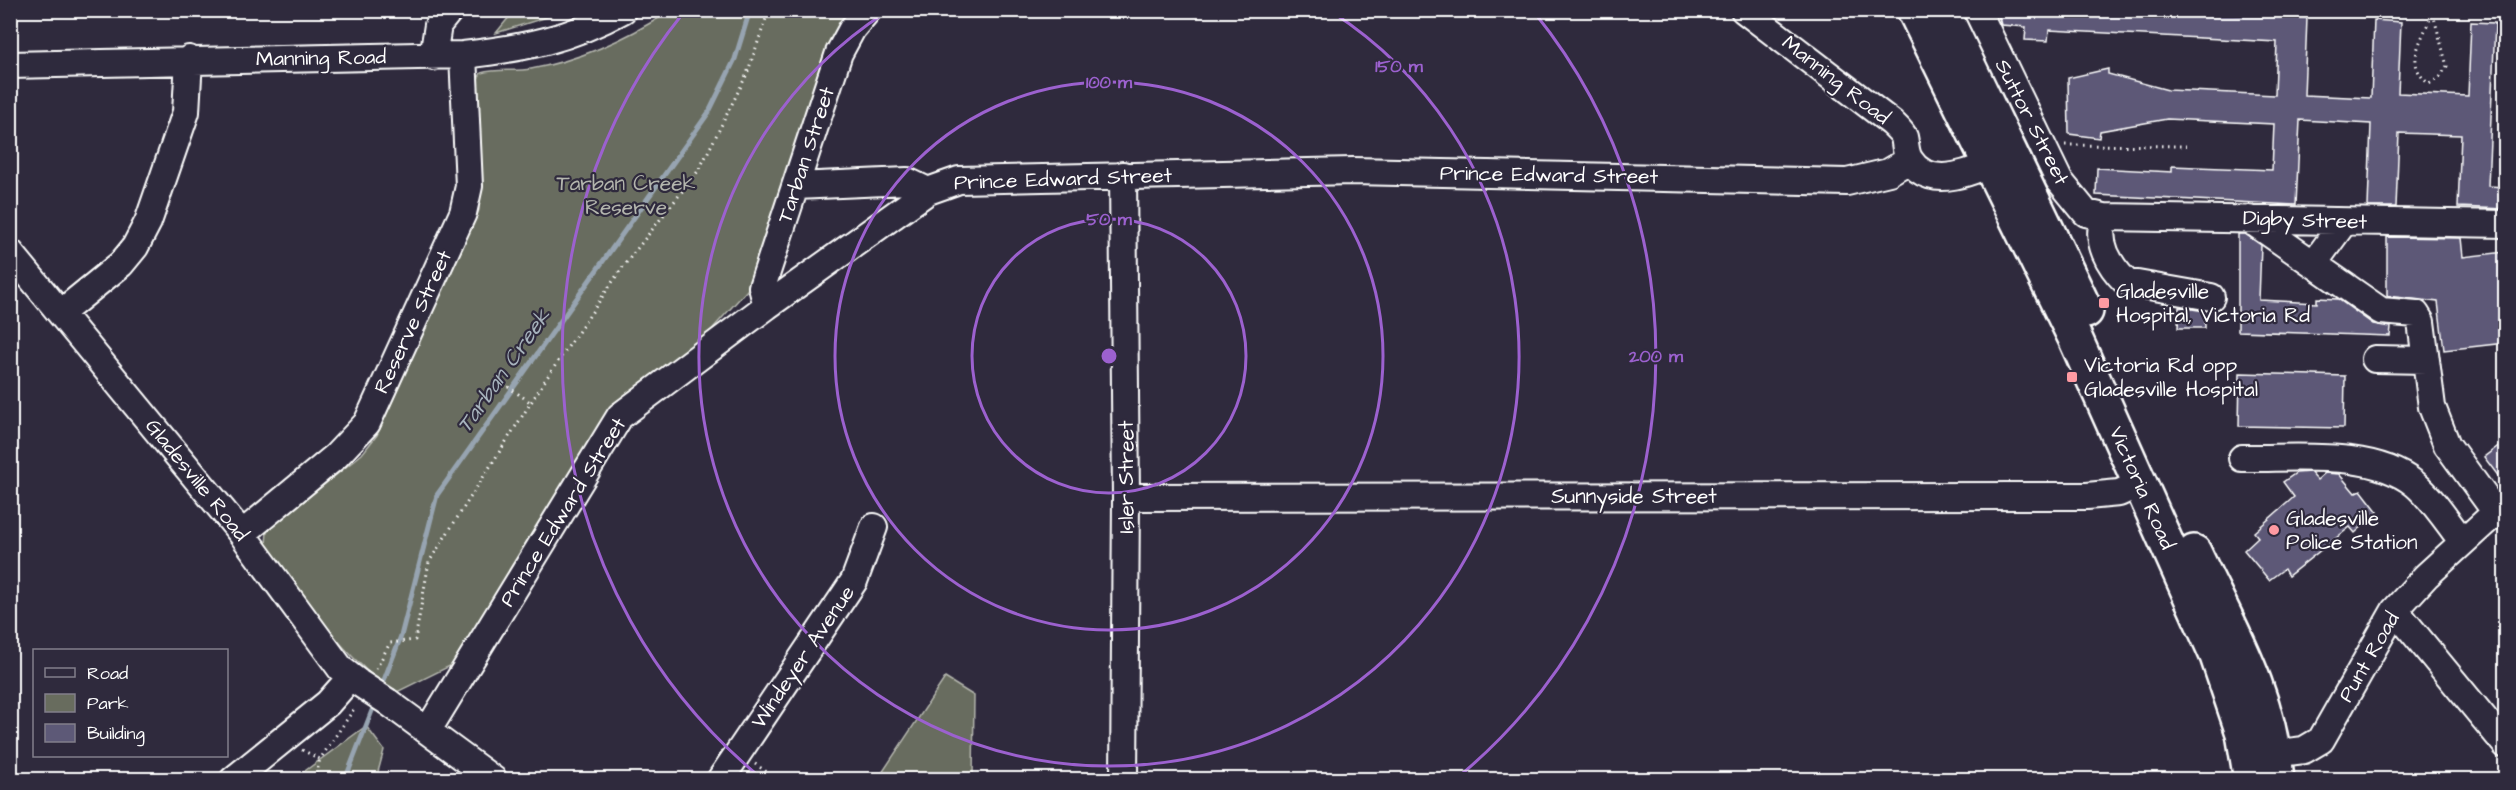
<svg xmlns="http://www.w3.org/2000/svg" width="2516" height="790" viewBox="0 0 2516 790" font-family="'Architects Daughter',sans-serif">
<rect width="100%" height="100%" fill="#2f2a3d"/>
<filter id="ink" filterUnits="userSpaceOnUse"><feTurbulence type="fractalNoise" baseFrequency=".0167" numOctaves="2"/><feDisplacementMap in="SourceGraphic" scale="12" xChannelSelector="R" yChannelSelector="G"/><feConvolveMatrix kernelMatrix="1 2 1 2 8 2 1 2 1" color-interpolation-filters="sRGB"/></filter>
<g filter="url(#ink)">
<path fill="#686c5e" stroke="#b4b6ae" stroke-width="1.5" d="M514,11V10L566,11L496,33Z
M670,11H856L833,36L748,289L706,336L635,389L458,662L395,693C342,657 309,603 271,553L266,545L267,531L362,454L377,435L479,210L476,83L481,73C497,68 515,72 531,69C581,60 628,38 670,11Z
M945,678L974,696L973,779H878Z
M366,726L384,750L376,779H294Z"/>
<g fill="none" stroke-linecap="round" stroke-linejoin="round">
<path stroke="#97a4b1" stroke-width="5" d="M381,688L401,636L437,495L709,112L735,59L750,10
M345,780L375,703"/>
</g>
<path fill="#5d5977" stroke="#fff" stroke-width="1.5" d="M1997,10H2152L2307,18L2304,95L2371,98L2374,20L2401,22L2398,93L2468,96L2471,22L2495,23L2488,186L2505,187V209L2458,207L2461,135L2399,133L2396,207H2368L2371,124L2300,120L2296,205L2096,195L2097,168L2172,172V166L2272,170L2274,124L2167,119L2100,131L2099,138L2069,134L2068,78L2108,69V74L2168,90L2275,95L2277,42L2049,30L2048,41L2025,40L2026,27L2001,25Z
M2238,234H2245L2261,245L2259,300L2317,303V298L2338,299L2373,324L2391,327L2390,336L2238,331Z
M2387,237L2461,238L2463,257L2505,252V343L2444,350L2438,302L2387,296Z
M2179,307L2205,311V328H2178Z
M2240,373L2345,376L2344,428L2239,426Z
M2505,441V485L2484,457Z
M2310,472L2317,480L2325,473L2339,474L2355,493L2361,490L2378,512L2355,533L2350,527L2288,576L2284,569L2269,580L2244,550L2258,537L2254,532L2294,497L2283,482L2296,473Z"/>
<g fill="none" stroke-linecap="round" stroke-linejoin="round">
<g stroke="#fff" stroke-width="30">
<path id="minor" d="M1744,10L1892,123C1896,127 1902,132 1904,137C1906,145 1905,153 1910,160C1930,193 1979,170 2004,156
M1977,10L2059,180L2086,213L2104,217L2506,224
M433,57L438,25L450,10
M10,65L463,55C523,48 569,40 623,10
M1123,175L1126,497L1124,780
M796,186L907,181L928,191
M2104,217C2095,242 2109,265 2126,282L2211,297
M2249,219L2381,311L2416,314L2421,322L2432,407L2447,445L2495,511
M10,252L242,534L341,669L359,683
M2314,263L2344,222
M767,306L762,287L839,53L852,29L868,10
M62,312L121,264L135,247L148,222L186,112L189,59
M2375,359L2426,360
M2242,458C2296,459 2371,449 2415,484C2433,499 2448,523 2462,541
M1126,497L2087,496L2119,493L2139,484
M242,534L336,456L367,423L463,213L469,186L463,55
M2395,610L2506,745
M388,702L494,780
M428,730L620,416L767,306L928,191L959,180L1353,171L1847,182L1889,172L1909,160
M2256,756L2304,750L2321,740L2395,610L2426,576L2506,503
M233,780L328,703L351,677
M720,780L854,581L874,527"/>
</g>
<g stroke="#fff" stroke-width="38">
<path id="highway" d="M1914,10L2075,338L2217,656L2243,733L2251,780
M1942,10L2086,311
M2194,552C2231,631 2269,690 2277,780"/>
</g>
<path stroke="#fff" stroke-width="3" stroke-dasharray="1.5 4.5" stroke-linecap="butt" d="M2333,10L2432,14
M2432,14C2422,41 2403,63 2429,84L2440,77L2447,66L2432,10
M2065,145L2186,146
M498,380L530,402
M376,669L390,643L415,640L429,562L546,379L622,268L699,170L747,74L769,10
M302,750L320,759L354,709
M755,764L779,780
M315,780L320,759"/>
<use href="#minor" stroke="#2f2a3d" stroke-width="26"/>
<use href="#highway" stroke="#2f2a3d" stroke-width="33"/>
<g stroke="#fff" stroke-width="30" stroke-linecap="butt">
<path id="minor-bridge" d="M359,683L388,702"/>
</g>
<use href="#minor-bridge" stroke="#2f2a3d" stroke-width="26"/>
</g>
</g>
<g fill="none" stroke="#9c61cf" stroke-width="3">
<circle cx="1109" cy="356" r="137"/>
<circle cx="1109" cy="356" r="274"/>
<path d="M1332 12A410 410 0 1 1 886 12"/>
<path d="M761 778A547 547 0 0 1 684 12M1534 12A547 547 0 0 1 1457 778"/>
</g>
<g fill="#ff9aa2" stroke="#2f2a3d" stroke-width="2">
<rect x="2098" y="297" width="12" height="12" rx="3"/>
<rect x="2066" y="371" width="12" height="12" rx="3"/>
<circle cx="2274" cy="530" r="6"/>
</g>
<g text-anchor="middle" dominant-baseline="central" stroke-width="4.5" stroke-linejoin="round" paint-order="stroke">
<g font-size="21" fill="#fff" stroke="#2f2a3d">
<text transform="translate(321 58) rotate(-1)">Manning Road</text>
<text transform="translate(1836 80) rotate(38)">Manning Road</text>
<text transform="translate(2032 122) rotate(63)">Suttor Street</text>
<text transform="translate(806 155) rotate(-72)">Tarban Street</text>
<text transform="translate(1549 175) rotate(1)">Prince Edward Street</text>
<text transform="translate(1063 179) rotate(-2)">Prince Edward Street</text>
<text transform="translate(2305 220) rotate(2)">Digby Street</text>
<text transform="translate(413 322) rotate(-65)">Reserve Street</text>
<text transform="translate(1126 477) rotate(-90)">Isler Street</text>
<text transform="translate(197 480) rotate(51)">Gladesville Road</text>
<text transform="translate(2142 488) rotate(66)">Victoria Road</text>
<text x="1634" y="496">Sunnyside Street</text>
<text transform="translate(563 512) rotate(-58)">Prince Edward Street</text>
<text transform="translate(803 657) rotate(-56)">Windeyer Avenue</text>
<text transform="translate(2369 657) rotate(-60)">Punt Road</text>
</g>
<g font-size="21" fill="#b4b6ae" stroke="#2f2a3d">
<text x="626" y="183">Tarban Creek<tspan x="626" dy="24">Reserve</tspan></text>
</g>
<g font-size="21" fill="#fff" stroke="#2f2a3d" text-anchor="start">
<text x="2116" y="291">Gladesville<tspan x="2116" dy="24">Hospital, Victoria Rd</tspan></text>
<text x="2084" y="365">Victoria Rd opp<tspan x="2084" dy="24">Gladesville Hospital</tspan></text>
<text x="2286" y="518">Gladesville<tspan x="2286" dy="24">Police Station</tspan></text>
</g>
<g font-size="22" font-style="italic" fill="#a8b4be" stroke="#2f2a3d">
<text transform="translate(504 371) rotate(-55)">Tarban Creek</text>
</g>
</g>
<circle cx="1109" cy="356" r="9" fill="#9c61cf" stroke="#2f2a3d" stroke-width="3"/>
<g font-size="18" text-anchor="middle" font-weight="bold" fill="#9c61cf" stroke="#2f2a3d" stroke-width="4.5" stroke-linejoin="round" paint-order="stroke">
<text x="1399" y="72">150 m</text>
<text x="1109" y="88">100 m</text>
<text x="1109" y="225">50 m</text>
<text x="1656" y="362">200 m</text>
</g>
<rect width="2516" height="790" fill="none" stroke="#2f2a3d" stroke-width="36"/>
<rect x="18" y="18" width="2480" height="754" fill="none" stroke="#fff" stroke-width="2" filter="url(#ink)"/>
<rect x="33" y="649" width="195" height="108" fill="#2f2a3d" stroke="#827f8b" stroke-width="1.5"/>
<rect x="45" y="668" width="30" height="9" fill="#2f2a3d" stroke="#827f8b" stroke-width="1.5"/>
<text x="87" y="679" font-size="18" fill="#ffffff">Road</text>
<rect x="45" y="694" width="30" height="18" fill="#686c5e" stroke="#827f8b" stroke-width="1.5"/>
<text x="87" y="709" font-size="18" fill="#ffffff">Park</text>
<rect x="45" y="724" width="30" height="18" fill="#5d5977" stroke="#827f8b" stroke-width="1.5"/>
<text x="87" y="739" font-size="18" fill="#ffffff">Building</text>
</svg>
